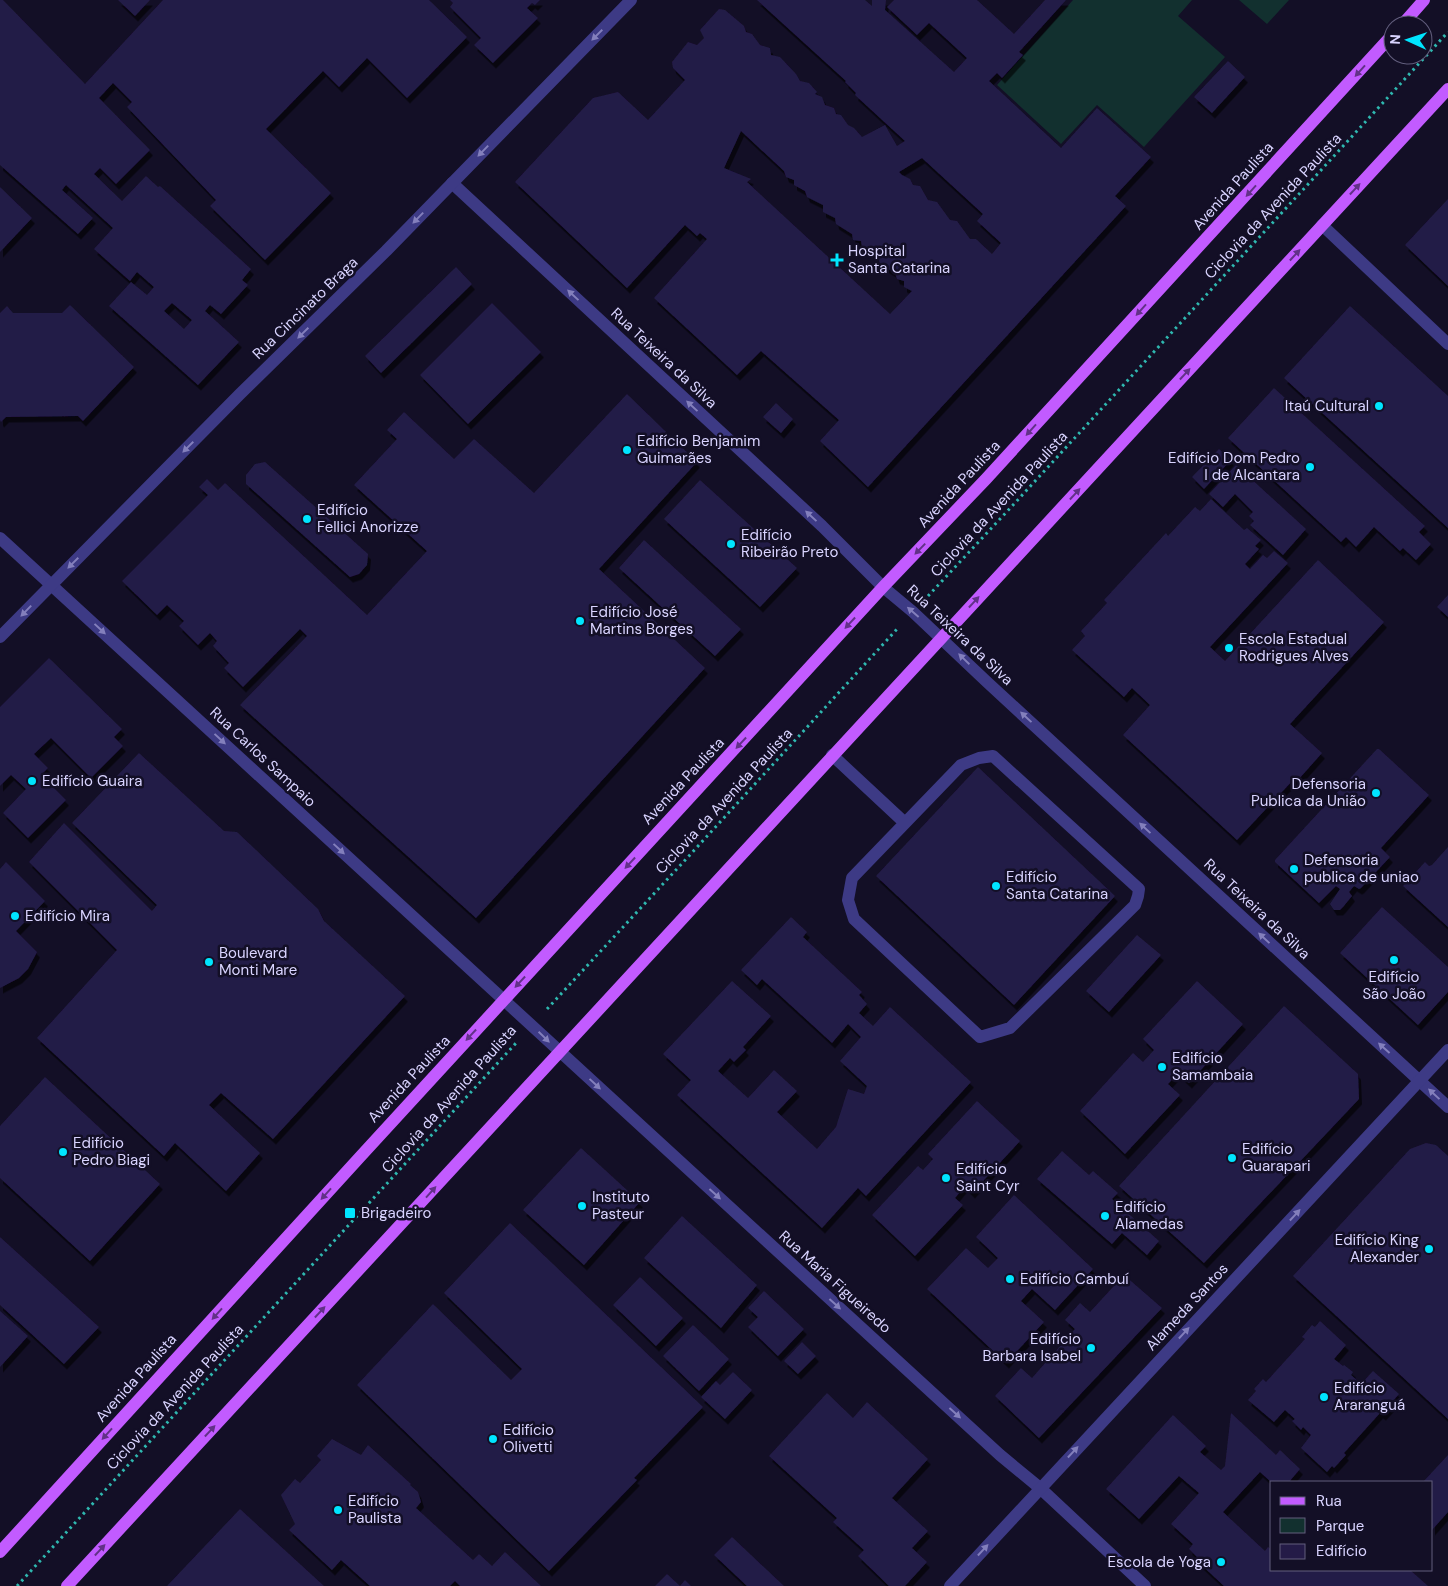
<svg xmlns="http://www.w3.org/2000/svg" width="1448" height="1586" viewBox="0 0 1448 1586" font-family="'DM Sans',sans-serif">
<defs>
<filter id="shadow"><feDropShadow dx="3" dy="5.5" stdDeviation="0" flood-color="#0009"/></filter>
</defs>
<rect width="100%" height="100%" fill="#130f26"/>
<path fill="#12302f" d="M1073,0H1192L1178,16L1225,57L1144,147L1097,105L1061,144L997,85Z
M1239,0H1289L1267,24Z"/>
<path fill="#241b47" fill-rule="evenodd" filter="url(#shadow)" d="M0,0H3L85,84L163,0H429L467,37L407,98L367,58L339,87L323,71L266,129L331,193L265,260L210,206L216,200L127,107L132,102L113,83L99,98L150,150L116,184L100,168L94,174L122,201L146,176L158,187L160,186L251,269L242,280L248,285L221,314L210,305L205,311L239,342L198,385L109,306L131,282L147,295L154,287L137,272L130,281L94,249L113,228L66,185L62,190L93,218L78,234L0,165ZM172,303L192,320L184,329L164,311Z
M118,0H150L135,16Z
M450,0H540L535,5L532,3L527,8L538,18L493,63L474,45L481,38L450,7L453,3Z
M757,0H865L872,6V0H886L885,10L954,72L967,58L929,23L917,35L887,7L894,0H977L1014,34L1045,0H1066L1019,52L1023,55L1002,78L997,73L989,81L1061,148L1097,108L1151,157L1115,196L1126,206L868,487L820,441L839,420L761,351L737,375L654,298L707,239L700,233L697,236L685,225L627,288L515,182L593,98L618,92L648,120L685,80L673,68L672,62L688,42L697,45L704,38L700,30L719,9L725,10L744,26L746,32L752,34L760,45L770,48L771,55L780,57L796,74L800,81L809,83L817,92L815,94L822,97L825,105L834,108L836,114L841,115L848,125L854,128L862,137L885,125L897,146L905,141L855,95L856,93L845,82L846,81ZM741,131L784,171L786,177L794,180V185L805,191L807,197L823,205V212L835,218L836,224L852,234L853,240L861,241L862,247L878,257L880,264L895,273L897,279L904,281V287L912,291L890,314L747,182L751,179L724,168ZM922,158L983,214L977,221L1001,243L992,254L976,239H970L957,221L950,220L937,202L928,200L920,186L913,185L910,179L902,175L899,172Z
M1228,61L1245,77L1212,113L1194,97Z
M0,187L32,218L0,252Z
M1448,199V286L1405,245Z
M456,267L472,284L381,373L365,356Z
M492,303L541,352L468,424L420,375Z
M70,305L134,367L83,421L78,416L6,417L1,422L0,420V313L7,306L13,313H62Z
M1350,306L1448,396V528L1284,378Z
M1274,388L1425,526L1419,532L1431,544L1416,560L1403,548L1400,551L1374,527L1356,547L1346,537L1341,542L1228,438Z
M627,394L697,462L599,569L705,668L476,918L240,705L307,636L300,629L243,687L224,668L229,663L213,646L217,641L210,633L198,645L179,626L184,621L167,605L157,615L122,581L208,495L199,487L207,479L218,490L225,483L367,615L427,551L354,485L397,439L387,430L404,412L454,459L474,439L534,493Z
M776,403L793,419L781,433L763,417Z
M1219,449L1231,460L1204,489L1192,477Z
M265,462L368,554L367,565L359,574L350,577L246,484V475L255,464Z
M1236,465L1306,529L1283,555L1250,525L1254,521L1249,516L1253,512L1235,494L1223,507L1209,494Z
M700,480L797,568L760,607L664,519Z
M1211,499L1244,530L1247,528L1261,540L1255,546L1259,549L1245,564L1250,569L1263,555L1267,558L1274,551L1288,563L1210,647L1225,661L1318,560L1384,622L1290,724L1322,753L1298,780L1295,778L1237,840L1123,735L1150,705L1132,688L1124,697L1072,650L1085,636L1081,631L1107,603L1104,600L1166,533L1168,536L1195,507L1200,511Z
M644,540L741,629L715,656L619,568Z
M1448,595V617L1437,607Z
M49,658L122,729L114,737L123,746L91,778L51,738L34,754L48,768L41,775L66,800L28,838L3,813L26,789L11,775L0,786V707Z
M1377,749H1379L1429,795L1381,848L1390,857L1361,888L1359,889L1354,886L1349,892L1352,896L1343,907L1340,910H1334L1330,904L1340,889L1336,886L1319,903L1275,862V860Z
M139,753L224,831L237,832L318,909L324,921L405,996L273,1139L221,1093L209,1105L260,1153L226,1191L175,1143L164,1156L37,1038L117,950L29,862L64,823L152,911L157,905L72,823Z
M978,767L1115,896L1014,1005L876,876Z
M1448,847V927L1403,886L1425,862L1429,866L1432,865Z
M6,862L45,901L16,931L37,952L28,969L19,978L0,988V869Z
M1382,907L1448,967V992L1418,1025L1340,953Z
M791,917L807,932L803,937L862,992L859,995L867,1004L859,1013L873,1026L890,1007L971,1082L866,1196L858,1188L822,1228L677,1095L691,1080L663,1054L732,981L771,1016L743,1047L746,1050L734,1062L730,1058L718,1071L748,1098L774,1070L797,1091L777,1112L817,1149L836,1127L848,1089L864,1094L867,1086L840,1061L861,1037L848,1024L832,1043L762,979L757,985L741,970Z
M1137,935L1161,955L1109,1012L1086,991Z
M1197,981L1243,1024L1189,1083L1178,1073L1168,1084L1180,1095L1125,1154L1080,1111L1133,1053L1143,1062L1154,1050L1143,1039Z
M1284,1006L1358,1074L1359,1099L1204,1263L1119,1186Z
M45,1077L160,1184L90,1261L0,1178V1126Z
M977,1101L1020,1141L972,1193L965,1186L955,1198L963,1205L915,1256L872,1215L918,1166L923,1170L933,1159L928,1154Z
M1426,1143L1436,1145L1448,1156V1419L1293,1276L1410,1149Z
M581,1148L640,1202L584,1265L523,1210Z
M1062,1151L1089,1175L1093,1171L1118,1193L1112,1199L1159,1241L1147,1255L1122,1233L1112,1244L1037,1179Z
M1014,1195L1093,1269L1055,1310L1032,1289L1021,1301L1044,1322L1006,1363L927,1289L966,1248L988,1268L998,1258L976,1237Z
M682,1216L757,1285L721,1328L644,1258Z
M510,1223L703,1407L634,1478L637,1480L549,1571L357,1385L433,1304L511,1380L522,1369L444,1293Z
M0,1237L99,1327L64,1364L0,1305Z
M1124,1275L1162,1308L1039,1438L995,1396L1021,1368L1032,1378L1075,1329L1065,1320L1080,1303L1090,1312Z
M640,1277L683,1318L656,1346L613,1305Z
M764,1291L804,1329L778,1356L748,1327L758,1317L748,1308Z
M0,1311L28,1336L0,1367Z
M1320,1321L1346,1345L1334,1359L1343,1366L1344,1365L1353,1372L1351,1375L1361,1384L1373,1371L1399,1394L1393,1401L1395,1402L1383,1415L1380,1413L1344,1453L1346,1455L1334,1468L1332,1466L1327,1472L1301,1448L1311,1435L1303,1427L1301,1430L1292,1421L1295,1419L1285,1410L1274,1422L1248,1400L1256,1391L1254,1389L1263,1379L1266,1382L1305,1339L1302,1337L1312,1325L1315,1327Z
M693,1325L729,1359L699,1391L663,1356Z
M802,1342L816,1356L798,1374L784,1361Z
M733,1372L752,1390L725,1419L701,1397L716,1381L720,1385Z
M827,1393L853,1418L867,1402L928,1459L892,1498L928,1531L912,1548L927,1562L905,1586H889L858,1556L864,1550L833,1522L837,1518L769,1456Z
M1231,1413L1276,1455L1280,1450L1300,1469L1289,1482H1271L1260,1472L1223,1512L1265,1551L1268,1547L1272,1550V1570H1410L1428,1586H1224L1195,1559L1197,1557L1189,1549L1193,1544L1171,1524L1199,1493L1179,1476L1139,1519L1106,1489L1173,1415L1206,1446L1200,1452L1221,1470L1225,1466Z
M332,1439L361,1455L368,1445L411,1484L410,1485L418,1492L421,1502L416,1508L473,1560L479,1554L492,1566L505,1552L541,1586H460L455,1581L450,1586H370L341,1560L332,1570L289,1530L295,1524L281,1495L295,1479L300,1483L321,1460L317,1456Z
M1448,1455V1512L1432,1530V1482H1423Z
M240,1509L324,1586H167Z
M732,1537L784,1586H747L714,1555Z
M667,1574L680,1586H655Z
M685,1580L691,1586H680Z"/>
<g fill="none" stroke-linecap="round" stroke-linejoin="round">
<path stroke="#2fb8b0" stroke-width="3" stroke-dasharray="2.5 4" stroke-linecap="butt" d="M928,596L1014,504L1448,32
M547,1009L688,857L898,628
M17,1586L517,1042"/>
<path stroke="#3d3a85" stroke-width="12" d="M832,755L905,823
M993,756L1139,889L1138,896L1135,905L1010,1028L980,1037L854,919L848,900L852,878L961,765L979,758Z"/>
<path stroke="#3d3a85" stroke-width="12" d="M1322,225L1448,344"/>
<path stroke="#3d3a85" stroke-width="12" d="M452,183L822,526L883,587L913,612L987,682L1448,1107
M0,538L1000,1455L1040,1488L1145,1586"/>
<path stroke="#3d3a85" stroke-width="12" d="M0,637L240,394L386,251L631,0
M950,1586L1448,1050"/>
<path stroke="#c25bff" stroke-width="12" d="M1402,25L1424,0
M0,1552L359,1158L883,587L986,479L1393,34
M67,1586L1448,89"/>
</g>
<defs><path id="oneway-solid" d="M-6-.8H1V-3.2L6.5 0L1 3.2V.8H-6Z" transform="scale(1.25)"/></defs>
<g fill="#837fbc">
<use href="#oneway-solid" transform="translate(597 35) rotate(135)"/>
<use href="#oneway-solid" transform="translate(483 151) rotate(134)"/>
<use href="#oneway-solid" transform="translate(418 218) rotate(134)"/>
<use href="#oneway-solid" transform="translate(573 295) rotate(-137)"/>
<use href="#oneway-solid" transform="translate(303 333) rotate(136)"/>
<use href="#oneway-solid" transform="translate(692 406) rotate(-137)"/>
<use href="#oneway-solid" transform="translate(188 447) rotate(135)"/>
<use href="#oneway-solid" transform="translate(811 516) rotate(-137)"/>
<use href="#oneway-solid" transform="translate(73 563) rotate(135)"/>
<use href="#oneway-solid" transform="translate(26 611) rotate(134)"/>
<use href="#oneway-solid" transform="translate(913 612) rotate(-139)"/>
<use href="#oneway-solid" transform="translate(100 629) rotate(43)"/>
<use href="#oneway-solid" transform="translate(964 659) rotate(-136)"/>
<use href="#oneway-solid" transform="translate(1026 717) rotate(-137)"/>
<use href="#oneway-solid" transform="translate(220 739) rotate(43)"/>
<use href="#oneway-solid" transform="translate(1145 828) rotate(-137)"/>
<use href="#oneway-solid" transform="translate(339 849) rotate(43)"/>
<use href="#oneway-solid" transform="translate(1264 938) rotate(-137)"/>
<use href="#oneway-solid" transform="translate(544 1037) rotate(44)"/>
<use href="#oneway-solid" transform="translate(1384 1048) rotate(-138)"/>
<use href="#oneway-solid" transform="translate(595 1084) rotate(43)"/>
<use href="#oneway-solid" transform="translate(1434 1094) rotate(-137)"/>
<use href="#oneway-solid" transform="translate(715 1194) rotate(42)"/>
<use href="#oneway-solid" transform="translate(1295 1215) rotate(-47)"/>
<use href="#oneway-solid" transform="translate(835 1304) rotate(42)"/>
<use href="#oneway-solid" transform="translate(1184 1333) rotate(-47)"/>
<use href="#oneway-solid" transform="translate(955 1413) rotate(42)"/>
<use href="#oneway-solid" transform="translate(1073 1452) rotate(-47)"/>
<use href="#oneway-solid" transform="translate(983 1550) rotate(-47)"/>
</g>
<g fill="#623188">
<use href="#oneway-solid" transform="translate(1360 71) rotate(132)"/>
<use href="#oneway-solid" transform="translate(1355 189) rotate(-47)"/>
<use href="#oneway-solid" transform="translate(1251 191) rotate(132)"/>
<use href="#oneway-solid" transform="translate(1295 255) rotate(-47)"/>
<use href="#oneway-solid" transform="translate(1141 310) rotate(132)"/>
<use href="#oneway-solid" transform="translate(1185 374) rotate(-47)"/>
<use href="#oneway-solid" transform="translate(1031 430) rotate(132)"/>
<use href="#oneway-solid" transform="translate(1075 494) rotate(-47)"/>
<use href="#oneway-solid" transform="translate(920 549) rotate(134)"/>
<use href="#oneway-solid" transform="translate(974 602) rotate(-47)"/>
<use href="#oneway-solid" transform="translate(850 623) rotate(133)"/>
<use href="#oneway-solid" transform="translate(741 743) rotate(133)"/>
<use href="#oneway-solid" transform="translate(630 863) rotate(133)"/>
<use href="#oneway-solid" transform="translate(520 982) rotate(133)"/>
<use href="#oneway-solid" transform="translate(471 1035) rotate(133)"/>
<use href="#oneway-solid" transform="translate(431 1192) rotate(-48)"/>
<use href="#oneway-solid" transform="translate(326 1194) rotate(132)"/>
<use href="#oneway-solid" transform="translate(320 1312) rotate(-47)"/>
<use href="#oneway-solid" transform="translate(217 1314) rotate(132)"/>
<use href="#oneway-solid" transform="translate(210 1431) rotate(-47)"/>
<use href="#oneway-solid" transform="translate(107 1434) rotate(132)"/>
<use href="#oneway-solid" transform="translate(100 1550) rotate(-47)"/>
</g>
<g fill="#00e5ff" stroke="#130f26" stroke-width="2">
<path d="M834.5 252.5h5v5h5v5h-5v5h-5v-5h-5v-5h5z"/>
<circle cx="1379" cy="406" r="5"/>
<circle cx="627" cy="450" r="5"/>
<circle cx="1310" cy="467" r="5"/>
<circle cx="307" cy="519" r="5"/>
<circle cx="731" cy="544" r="5"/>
<circle cx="580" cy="621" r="5"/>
<circle cx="1229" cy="648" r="5"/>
<circle cx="32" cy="781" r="5"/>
<circle cx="1376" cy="793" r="5"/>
<circle cx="1294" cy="869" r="5"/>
<circle cx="996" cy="886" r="5"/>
<circle cx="15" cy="916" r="5"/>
<circle cx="1394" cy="960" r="5"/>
<circle cx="209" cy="962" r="5"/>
<circle cx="1162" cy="1067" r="5"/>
<circle cx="63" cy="1152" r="5"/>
<circle cx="1232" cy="1158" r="5"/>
<circle cx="946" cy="1178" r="5"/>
<circle cx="582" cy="1206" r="5"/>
<rect x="344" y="1207" width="12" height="12" rx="2.5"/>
<circle cx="1105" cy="1216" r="5"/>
<circle cx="1429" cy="1249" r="5"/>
<circle cx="1010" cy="1279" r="5"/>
<circle cx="1091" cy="1348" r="5"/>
<circle cx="1324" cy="1397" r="5"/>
<circle cx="493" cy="1439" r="5"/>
<circle cx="338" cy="1510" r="5"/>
<circle cx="1221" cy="1562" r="5"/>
</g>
<g text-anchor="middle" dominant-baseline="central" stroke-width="5" stroke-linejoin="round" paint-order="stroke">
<g font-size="15" fill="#d9d4ff" stroke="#130f26">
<text transform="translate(1233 186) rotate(-48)">Avenida Paulista</text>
<text transform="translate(1273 206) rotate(-47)">Ciclovia da Avenida Paulista</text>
<text transform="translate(305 308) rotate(-44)">Rua Cincinato Braga</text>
<text transform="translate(664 358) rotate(43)">Rua Teixeira da Silva</text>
<text transform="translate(959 484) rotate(-47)">Avenida Paulista</text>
<text transform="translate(999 504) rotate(-47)">Ciclovia da Avenida Paulista</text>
<text transform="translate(960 635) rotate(43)">Rua Teixeira da Silva</text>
<text transform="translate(263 757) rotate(43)">Rua Carlos Sampaio</text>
<text transform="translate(683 781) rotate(-47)">Avenida Paulista</text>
<text transform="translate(724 801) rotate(-47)">Ciclovia da Avenida Paulista</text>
<text transform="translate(1257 909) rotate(43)">Rua Teixeira da Silva</text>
<text transform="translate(409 1079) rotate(-47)">Avenida Paulista</text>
<text transform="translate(449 1099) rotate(-48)">Ciclovia da Avenida Paulista</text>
<text transform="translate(835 1282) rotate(42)">Rua Maria Figueiredo</text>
<text transform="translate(1187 1307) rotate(-47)">Alameda Santos</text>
<text transform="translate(136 1378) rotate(-48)">Avenida Paulista</text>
<text transform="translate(175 1397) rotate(-47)">Ciclovia da Avenida Paulista</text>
</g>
<g font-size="15" fill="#d9d4ff" stroke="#130f26" text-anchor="start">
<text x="848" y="251">Hospital<tspan x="848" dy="17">Santa Catarina</tspan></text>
<text x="1369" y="406" text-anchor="end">Itaú Cultural</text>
<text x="637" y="441">Edifício Benjamim<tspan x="637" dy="17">Guimarães</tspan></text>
<text x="1300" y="458" text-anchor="end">Edifício Dom Pedro<tspan x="1300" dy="17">I de Alcantara</tspan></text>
<text x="317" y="510">Edifício<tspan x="317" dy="17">Fellici Anorizze</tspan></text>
<text x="741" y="535">Edifício<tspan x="741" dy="17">Ribeirão Preto</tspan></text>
<text x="590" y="612">Edifício José<tspan x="590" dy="17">Martins Borges</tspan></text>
<text x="1239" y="639">Escola Estadual<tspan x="1239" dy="17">Rodrigues Alves</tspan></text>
<text x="42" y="781">Edifício Guaira</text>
<text x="1366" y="784" text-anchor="end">Defensoria<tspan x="1366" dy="17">Publica da União</tspan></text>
<text x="1304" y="860">Defensoria<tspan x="1304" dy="17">publica de uniao</tspan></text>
<text x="1006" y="877">Edifício<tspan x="1006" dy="17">Santa Catarina</tspan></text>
<text x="25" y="916">Edifício Mira</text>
<text x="219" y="953">Boulevard<tspan x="219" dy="17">Monti Mare</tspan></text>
<text x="1394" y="977" text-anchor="middle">Edifício<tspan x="1394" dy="17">São João</tspan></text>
<text x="1172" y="1058">Edifício<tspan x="1172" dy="17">Samambaia</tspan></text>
<text x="73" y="1143">Edifício<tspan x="73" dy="17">Pedro Biagi</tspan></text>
<text x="1242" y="1149">Edifício<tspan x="1242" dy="17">Guarapari</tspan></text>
<text x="956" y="1169">Edifício<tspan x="956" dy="17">Saint Cyr</tspan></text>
<text x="592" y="1197">Instituto<tspan x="592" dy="17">Pasteur</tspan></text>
<text x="1115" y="1207">Edifício<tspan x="1115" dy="17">Alamedas</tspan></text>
<text x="361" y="1213">Brigadeiro</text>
<text x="1419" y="1240" text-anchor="end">Edifício King<tspan x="1419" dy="17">Alexander</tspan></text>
<text x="1020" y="1279">Edifício Cambuí</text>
<text x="1081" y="1339" text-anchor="end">Edifício<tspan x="1081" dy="17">Barbara Isabel</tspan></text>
<text x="1334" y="1388">Edifício<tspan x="1334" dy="17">Araranguá</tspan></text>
<text x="503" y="1430">Edifício<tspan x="503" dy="17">Olivetti</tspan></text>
<text x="348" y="1501">Edifício<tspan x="348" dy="17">Paulista</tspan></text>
<text x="1211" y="1562" text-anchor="end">Escola de Yoga</text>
</g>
</g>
<rect x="1270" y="1481" width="162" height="90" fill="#130f26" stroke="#625e7d"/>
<rect x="1280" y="1497" width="25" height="8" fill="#c25bff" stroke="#625e7d"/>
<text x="1316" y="1506" font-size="15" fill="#d9d4ff">Rua</text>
<rect x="1280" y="1518" width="25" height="15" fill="#12302f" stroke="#625e7d"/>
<text x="1316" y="1531" font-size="15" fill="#d9d4ff">Parque</text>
<rect x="1280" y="1544" width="25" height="15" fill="#241b47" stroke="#625e7d"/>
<text x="1316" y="1556" font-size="15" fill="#d9d4ff">Edifício</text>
<g transform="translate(1408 40) rotate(273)"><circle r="24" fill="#130f26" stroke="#625e7d"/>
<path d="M0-4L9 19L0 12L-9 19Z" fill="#00e5ff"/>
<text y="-8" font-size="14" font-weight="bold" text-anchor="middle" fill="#d9d4ff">N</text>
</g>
</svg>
